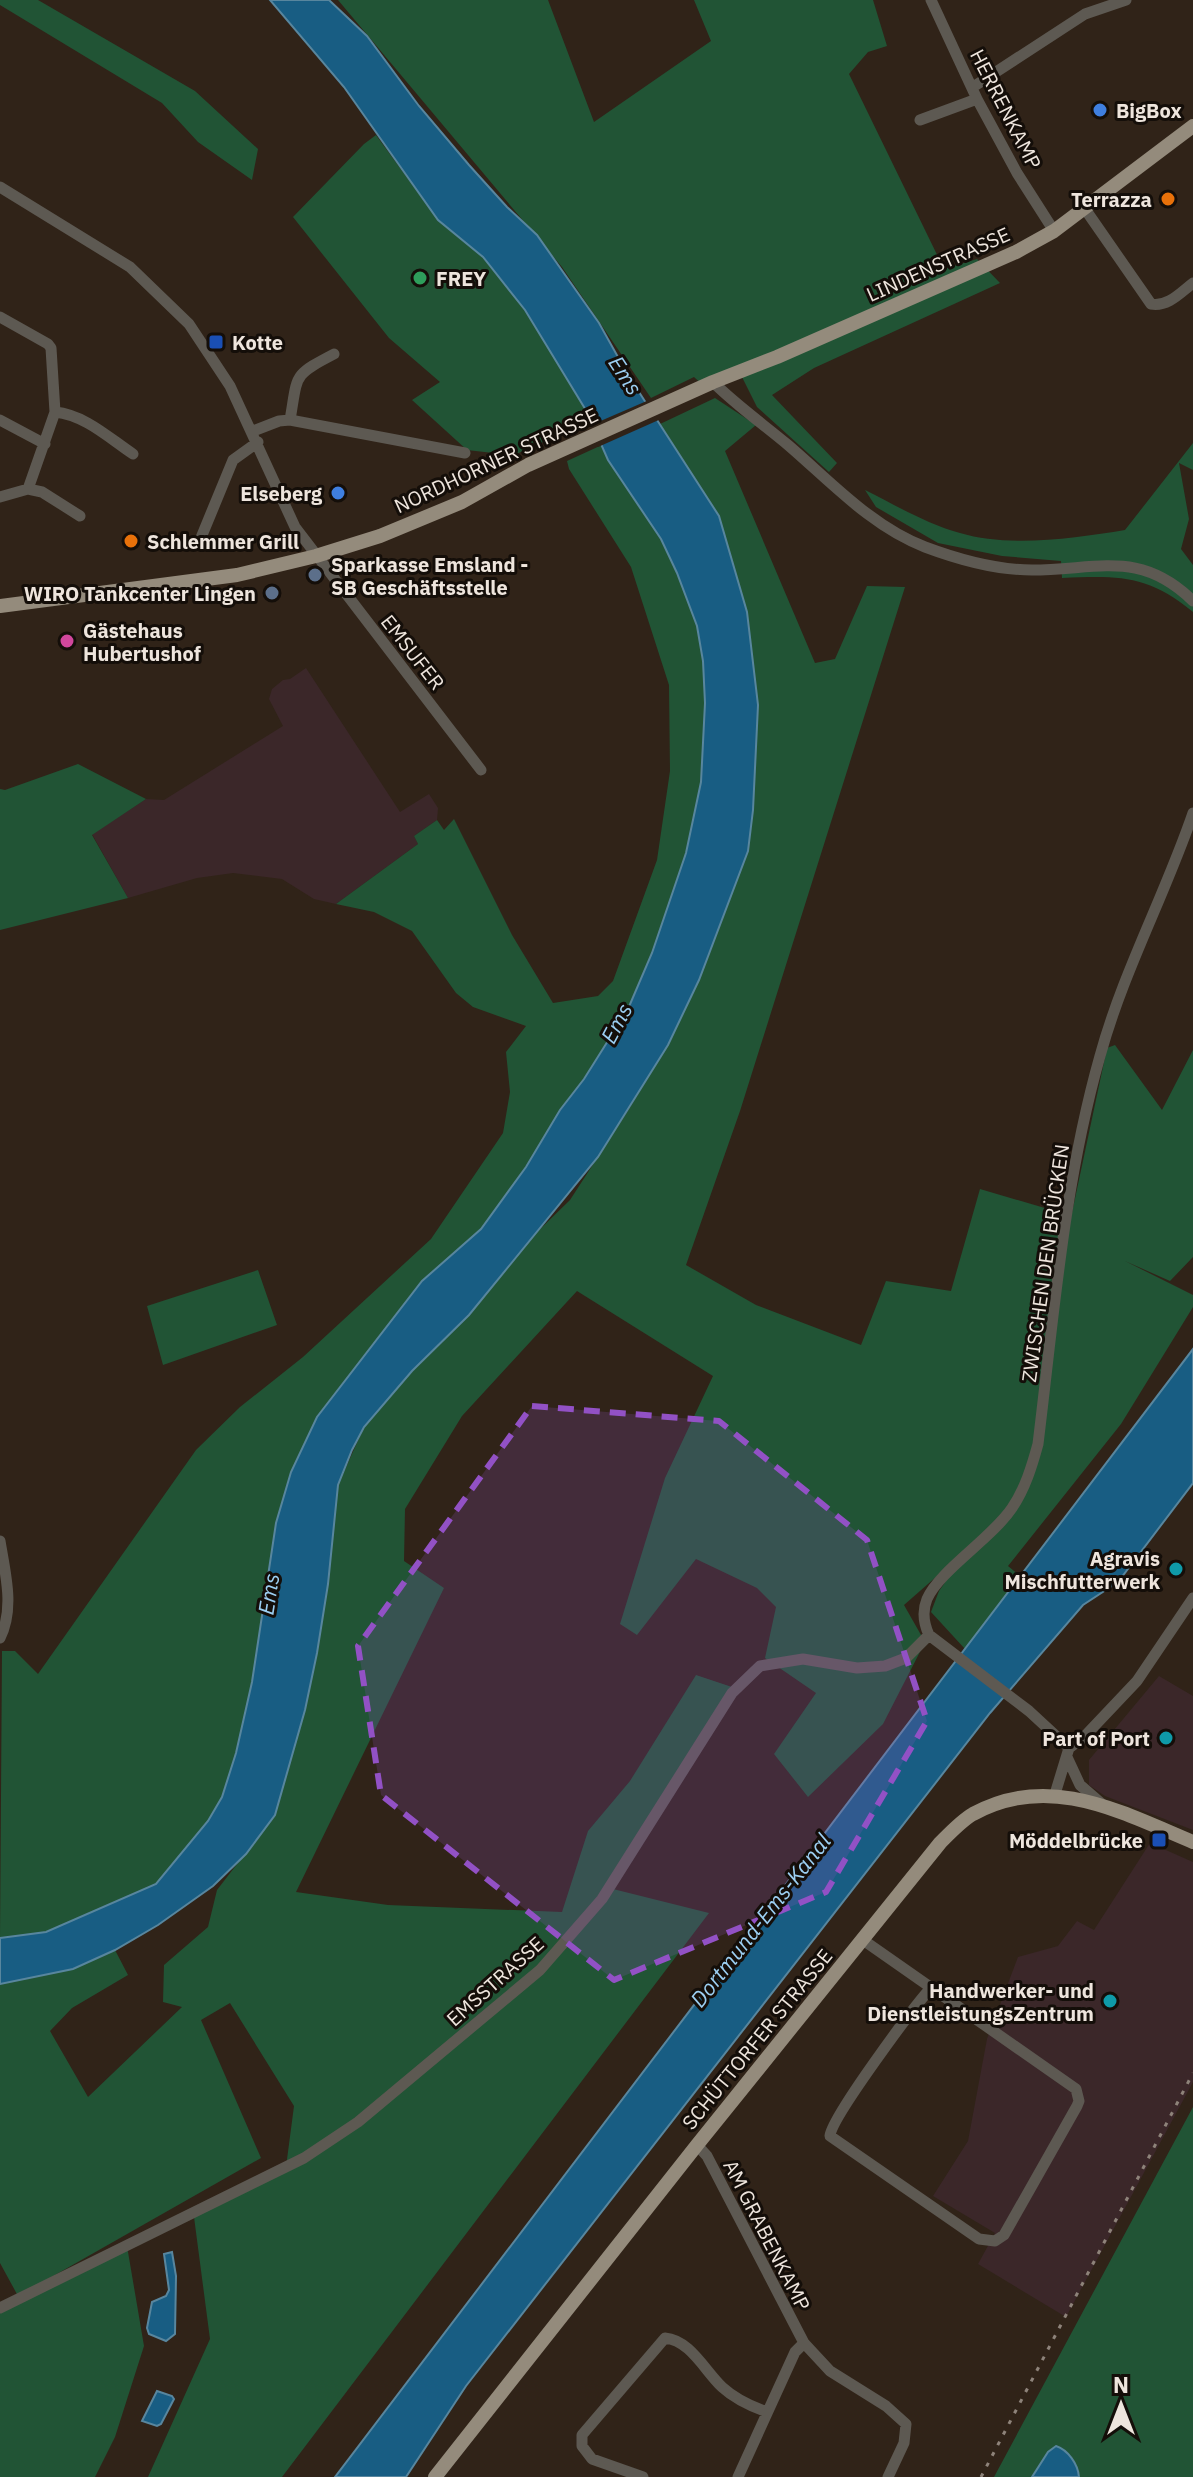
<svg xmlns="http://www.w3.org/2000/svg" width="1193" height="2477" viewBox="0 0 1193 2477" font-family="'IBM Plex Sans',sans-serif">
<rect width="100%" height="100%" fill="#302318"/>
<path fill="#3b2729" d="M306,668L400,812L429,794L438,808L437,820L414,836L418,844L336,904L314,899L282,879L233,873L197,878L128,898L92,834L146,799L164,800L283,726L269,699L272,689L283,680L290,679Z
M1159,1676L1193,1696V1830L1105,1796L1089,1785V1760Z
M1150,1843L1193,1862V2082L1066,2317L978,2264L995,2233L933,2196L968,2141L987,2039L1018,1957L1058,1946L1077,1921L1094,1930Z"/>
<path fill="#215435" d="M0,0H38L195,91L258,149L252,180L198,142L162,103L0,5Z
M338,0H548L594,122L711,41L694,0H873L887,46L868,52L849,74L944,269L977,259L1000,283L814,368L772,395L837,463L829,472L757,407L740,373L706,388L694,377L651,398L562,267Z
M376,135L438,220L483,257L525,310L587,412L566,422L550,439L514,455L502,454L467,450L412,400L440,382L389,338L293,217L364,144Z
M715,398L756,425L725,451L815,663L835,659L867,586L905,587L740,1111L686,1265L756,1305L861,1345L886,1281L951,1291L980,1189L1055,1211L1070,1222L1107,1048L1115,1045L1162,1110L1193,1050V1257L1170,1281L1125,1261L1193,1295V1307L1121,1424L1008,1566L1020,1576L965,1649L931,1612L939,1591L969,1548L904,1605L925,1642L883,1724L808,1797L774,1754L816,1693L765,1658L776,1607L757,1588L696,1559L637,1635L620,1624L665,1478L713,1376L577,1291L462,1416L405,1509L404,1561L444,1588L296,1892L388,1905L562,1912L588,1831L630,1781L696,1675L732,1687L609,1888L709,1913L282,2477H148L210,2339L194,2217L286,2167L294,2106L230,2003L201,2020L261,2158L18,2296L0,2263V1984L73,1969L115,1950L128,1975L72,2008L50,2031L88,2097L182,2007L163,2002L164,1965L208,1927L217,1890L275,1815L305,1710L338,1485L364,1427L412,1371L469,1315L534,1235L570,1200L627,1112L668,1045L699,980L747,851L754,786L747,612L719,516L660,424Z
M1193,443V470L1179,463L1189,519L1181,549L1193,565V612C1147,574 1118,576 1062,578L1061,561L1002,556L938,543L876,507L865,490C895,505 927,524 960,533C1009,548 1076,538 1125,530Z
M602,445L661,539L677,573L697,626L703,661L705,703L701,782L695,818L686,853L652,953L628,1009L584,1079L560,1110L526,1167L481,1229L422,1281L317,1417L291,1472L276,1523L252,1682L236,1753L222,1797L208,1821L156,1884L46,1932L0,1938L2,1651H15L38,1674L196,1450L240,1407L303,1357L431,1239L503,1133L510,1092L506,1052L526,1026L473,1007L456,993L412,931L374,912L336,904L418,844L414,836L437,820L444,830L454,819L512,935L553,1003L598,996L613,981L657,860L670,771L669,685L631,567L569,469L567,461Z
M78,764L146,799L92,835L128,898L0,930V789L5,790Z
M258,1270L277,1325L163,1365L147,1306Z
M1193,2107V2477H1079V2473L1040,2466L1032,2477H994Z
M127,2246L144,2346L115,2437L95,2477H0V2312Z"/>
<path fill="#185d83" stroke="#58869e" stroke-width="2" d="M270,0H329L367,36L419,106L469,165L507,207L537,235L599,323L628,375L719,516L747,612L758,705L753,810L748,851L699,980L668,1045L598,1157L469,1315L412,1371L364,1427L352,1450L338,1485L328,1584L317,1653L305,1710L275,1815L246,1854L213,1886L158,1925L115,1950L73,1969L0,1984V1938L46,1932L156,1884L208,1821L222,1797L236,1753L252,1682L276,1523L291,1472L317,1417L422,1281L481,1229L526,1167L560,1110L584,1079L628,1009L652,953L686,853L701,782L705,703L703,661L697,626L677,573L661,539L608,460L587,412L525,310L483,257L438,220L344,87Z
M1193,1349V1483L1118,1582L1083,1605L990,1713L466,2386L406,2477H335Z
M172,2252L176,2276L175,2334L166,2341L149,2334L147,2328L152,2302L166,2296L169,2290L164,2254Z
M157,2391L172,2396L174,2399L161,2424L157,2426L142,2421Z
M1056,2446C1068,2450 1078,2464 1079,2477H1032L1048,2452Z"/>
<path fill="#302318" d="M649,400L661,419L598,447L589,426Z"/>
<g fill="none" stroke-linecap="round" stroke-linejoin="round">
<path stroke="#5d5952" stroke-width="11" d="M931,0L977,99L1017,173L1054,231
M973,87L1085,14L1126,0
M920,120L977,99
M0,187L130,267L189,324L230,386L295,527L481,770
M1085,209L1151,304C1168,307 1180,293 1193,283
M0,317L48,344L51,348L55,412L28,489L0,497
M713,382C736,405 763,424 788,445C830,481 872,527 925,547C957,559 998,570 1032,570C1098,570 1140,549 1193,601
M55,412C85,415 109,438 133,454
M0,420L45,444
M290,420C298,374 292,376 334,354
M253,431L279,421L290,420L465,453
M28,489L42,492L80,516
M198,545L233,460L258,442
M0,1541C5,1572 15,1608 0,1638
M1069,1748L1029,1711L929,1635C924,1624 922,1611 927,1599C939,1571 992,1538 1012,1508C1025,1489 1032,1466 1038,1444C1054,1314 1064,1183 1100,1056C1123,972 1165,895 1193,813
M1067,1757L1080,1785L1103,1805
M1055,1794L1069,1748L1084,1737L1137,1681L1193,1598
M863,1940L1076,2089L1079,2101L1077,2106L1004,2235L995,2241L979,2239L830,2136C831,2118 913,2008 930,1989
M697,2145L707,2156L804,2343L830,2371L886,2406L906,2424L904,2443L888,2477
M0,2308L304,2158L358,2122L540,1970L602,1899L732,1693L760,1666L803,1659L857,1668L885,1666L906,1658L929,1635
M643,2477L592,2459L582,2446V2435L665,2338C690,2340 705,2371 722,2387C735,2399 750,2406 767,2412
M738,2477L795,2352L804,2343"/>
<path stroke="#948b7c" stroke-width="14" d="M0,606L237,575L316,556L380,536L462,502L528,465L713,382L777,357L1016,252L1054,231L1193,126
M435,2477L697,2145L940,1843C950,1833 961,1821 973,1814C1049,1772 1121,1812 1193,1842"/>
<path stroke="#8e837a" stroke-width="3" stroke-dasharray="4 8" stroke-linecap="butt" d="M981,2477L1193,2073"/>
</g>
<path fill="#9251c5" fill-opacity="0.2" stroke="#9251c5" stroke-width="6" stroke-dasharray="16 10" stroke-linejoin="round" d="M532,1406L719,1421L867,1540L927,1721L826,1892L614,1980L381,1795L358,1646Z"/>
<g fill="#3f7fe0" stroke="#140e09" stroke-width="3">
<circle cx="1100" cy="110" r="8"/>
<circle cx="338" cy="493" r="8"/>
</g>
<g fill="#e8710a" stroke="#140e09" stroke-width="3">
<circle cx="1168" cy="199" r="8"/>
<circle cx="131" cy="541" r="8"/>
</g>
<circle fill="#2e9e5b" stroke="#140e09" stroke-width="3" cx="420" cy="278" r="8"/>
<g fill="#1a4fb4" stroke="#140e09" stroke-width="3">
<rect x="208" y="334" width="16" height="16" rx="4"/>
<rect x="1151" y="1832" width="16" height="16" rx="4"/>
</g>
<g fill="#5c6f8a" stroke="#140e09" stroke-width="3">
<circle cx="315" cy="575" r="8"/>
<circle cx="272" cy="593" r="8"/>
</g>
<circle fill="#d1479c" stroke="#140e09" stroke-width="3" cx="67" cy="641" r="8"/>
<g fill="#0f9aa8" stroke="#140e09" stroke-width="3">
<circle cx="1176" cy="1569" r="8"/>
<circle cx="1166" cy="1738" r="8"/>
<circle cx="1110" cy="2001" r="8"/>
</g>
<g text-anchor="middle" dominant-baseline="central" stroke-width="6" stroke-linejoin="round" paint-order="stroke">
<g font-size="20" fill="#eee5dd" stroke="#140e09">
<text transform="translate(1006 109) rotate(63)">HERRENKAMP</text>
<text transform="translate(938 264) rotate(-24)">LINDENSTRASSE</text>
<text transform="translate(496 460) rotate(-25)">NORDHORNER STRASSE</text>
<text transform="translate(413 652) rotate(52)">EMSUFER</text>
<text transform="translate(1045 1263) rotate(-82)">ZWISCHEN DEN BRÜCKEN</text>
<text transform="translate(495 1981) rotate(-42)">EMSSTRASSE</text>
<text transform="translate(757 2039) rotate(-51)">SCHÜTTORFER STRASSE</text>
<text transform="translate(767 2235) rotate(63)">AM GRABENKAMP</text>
</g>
<g font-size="20" font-weight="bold" fill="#eee5dd" stroke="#140e09" text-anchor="end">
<text x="1116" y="110" text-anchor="start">BigBox</text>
<text x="1152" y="199">Terrazza</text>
<text x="436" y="278" text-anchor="start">FREY</text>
<text x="232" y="342" text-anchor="start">Kotte</text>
<text x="322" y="493">Elseberg</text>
<text x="147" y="541" text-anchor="start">Schlemmer Grill</text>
<text x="331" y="564" text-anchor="start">Sparkasse Emsland -<tspan x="331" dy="23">SB Geschäftsstelle</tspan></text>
<text x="256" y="593">WIRO Tankcenter Lingen</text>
<text x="83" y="630" text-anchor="start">Gästehaus<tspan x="83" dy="23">Hubertushof</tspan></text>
<text x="1160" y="1558">Agravis<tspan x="1160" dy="23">Mischfutterwerk</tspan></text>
<text x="1150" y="1738">Part of Port</text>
<text x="1143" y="1840">Möddelbrücke</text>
<text x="1094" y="1990">Handwerker- und<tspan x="1094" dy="23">DienstleistungsZentrum</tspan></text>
</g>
<g font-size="22" font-style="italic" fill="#9ccff2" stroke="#140e09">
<text transform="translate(626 375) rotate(57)">Ems</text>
<text transform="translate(616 1023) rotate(-62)">Ems</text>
<text transform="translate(268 1594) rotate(-81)">Ems</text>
<text transform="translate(760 1920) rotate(-52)">Dortmund-Ems-Kanal</text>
</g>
</g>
<g transform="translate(1121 2405)" stroke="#140e09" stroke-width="6" paint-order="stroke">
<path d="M0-6L14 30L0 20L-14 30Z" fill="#eee5dd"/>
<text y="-12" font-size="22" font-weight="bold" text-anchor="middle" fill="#eee5dd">N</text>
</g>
</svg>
